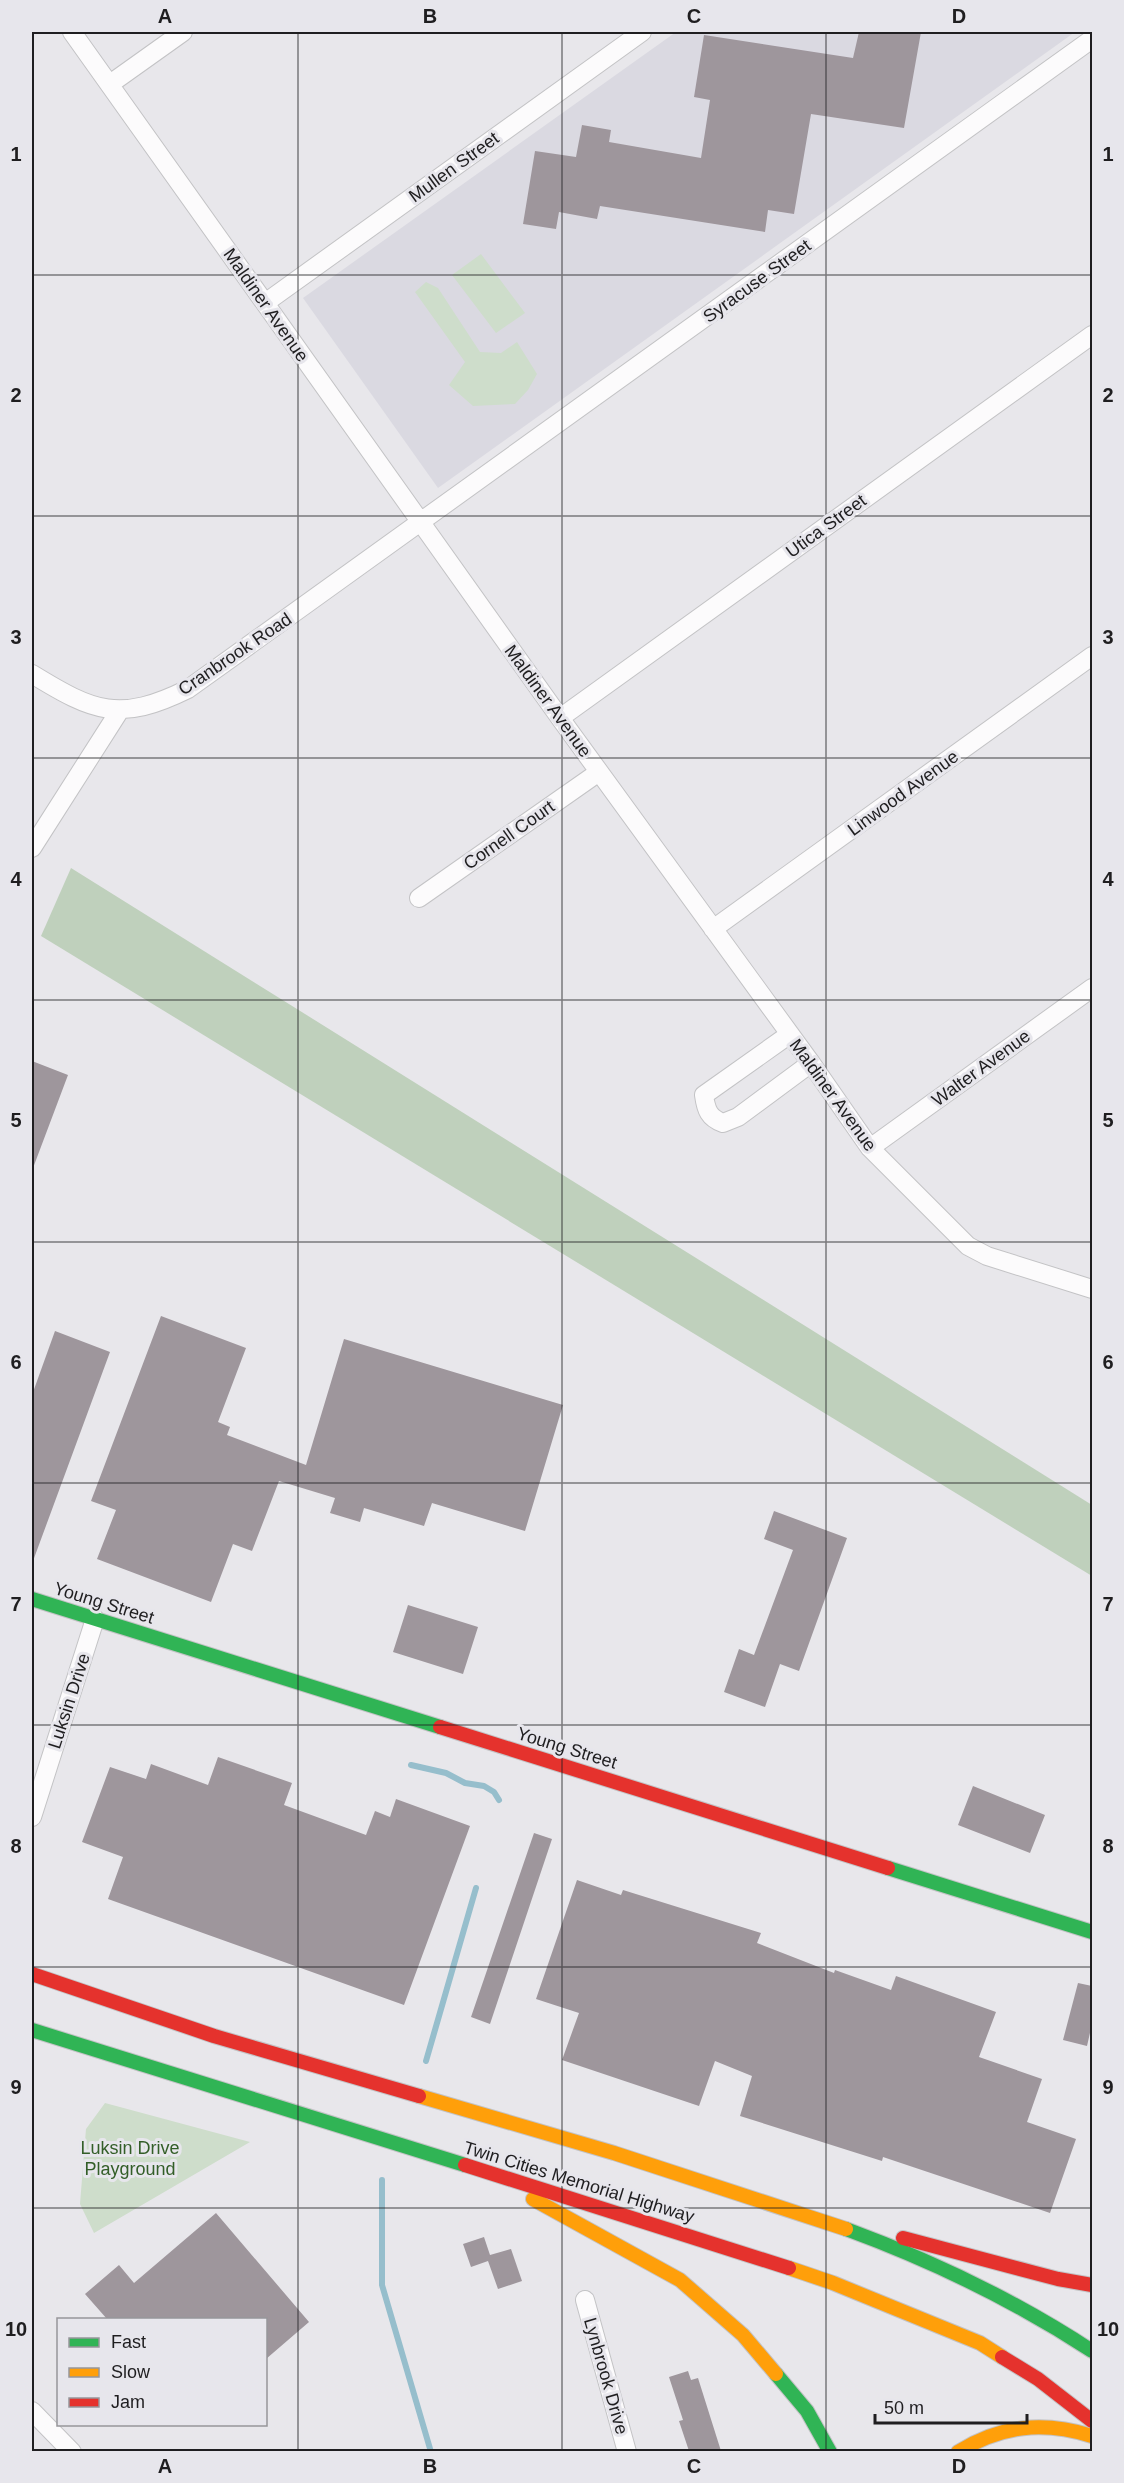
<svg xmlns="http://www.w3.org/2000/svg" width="1124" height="2483" viewBox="0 0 1124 2483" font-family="Helvetica,sans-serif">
<rect width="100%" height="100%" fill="#e8e7eb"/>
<path fill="#dad9e1" d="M676,32H1075L438,488L303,298Z"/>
<path fill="#ceddcb" d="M481,254L525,313L496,333L452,275Z
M426,282L438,288L480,352L501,353L517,342L537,374L528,390L515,404L473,406L449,385L465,362L415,292Z
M105,2103L250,2142L94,2233L80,2204L86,2129Z"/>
<path fill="#bfd0bc" d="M71,868L1092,1505V1576L41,936Z"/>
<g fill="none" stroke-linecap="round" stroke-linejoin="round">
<path stroke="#96becc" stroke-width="6" d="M411,1765L446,1773L465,1783L484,1786L494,1792L499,1800
M426,2061L476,1888
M382,2180V2285L431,2452"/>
</g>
<path fill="#9e969c" d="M859,32H921L904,128L811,114L794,214L768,210L765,232L600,206L597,219L559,212L556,229L523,224L535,151L576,157L582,125L611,130L609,142L701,158L710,100L694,97L704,35L853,58Z
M32,1061L68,1075L33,1168L32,1167Z
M161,1316L246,1348L218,1422L230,1427L227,1435L306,1465L344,1339L563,1405L525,1531L432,1503L424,1526L364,1508L360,1522L330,1513L335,1498L279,1481L252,1551L233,1544L211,1602L97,1559L116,1510L91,1501Z
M55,1331L110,1352L33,1561L32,1395Z
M774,1511L847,1538L799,1671L780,1664L765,1707L724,1692L739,1649L754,1655L793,1550L764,1539Z
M408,1605L478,1627L463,1674L393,1652Z
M218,1757L292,1783L284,1805L366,1835L375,1811L390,1817L396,1799L470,1826L404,2005L108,1899L123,1857L82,1842L110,1767L146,1779L151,1764L208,1785Z
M973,1786L1045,1815L1030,1853L958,1825Z
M534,1833L552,1839L490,2024L471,2017Z
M577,1880L621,1895L623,1890L761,1933L757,1943L834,1973L835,1970L891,1990L896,1976L996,2012L979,2057L1042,2079L1027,2122L1076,2139L1050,2213L883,2157L882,2161L740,2116L752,2076L715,2061L699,2106L562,2060L579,2013L536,1999Z
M1078,1983L1092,1986V2024L1087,2046L1063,2040Z
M216,2213L309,2322L266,2359V2319H107L85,2294L119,2265L134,2283Z
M484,2237L490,2255L511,2249L522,2281L498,2289L488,2261L471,2267L463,2244Z
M688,2371L691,2380L698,2378L721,2451H689L679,2421L683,2420L669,2377Z"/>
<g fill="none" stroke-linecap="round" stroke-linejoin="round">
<g stroke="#c3c3c5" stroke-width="20">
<path id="street" d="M72,32L560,718L811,1063L870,1148L968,1246L987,1256L1092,1289
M110,84L183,32
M265,303L642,32
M32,674C94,712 119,723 188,689L1092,39
M560,718L1092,335
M32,848L120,710
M419,898L599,772
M713,929L1092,656
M790,1034L704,1095C706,1110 709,1118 723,1123L738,1117L811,1063
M870,1148L1092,988
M32,1817L95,1619
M585,2300L627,2452
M32,2411L72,2452"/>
</g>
<g stroke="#c3c3c5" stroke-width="16">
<path id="fast" d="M32,1599L440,1727
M888,1868L1092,1932
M32,2030L465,2165
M846,2229C933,2261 1014,2300 1092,2351
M776,2374L807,2411L830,2452"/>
</g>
<g stroke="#c3c3c5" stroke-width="16">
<path id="slow" d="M419,2096L614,2153L846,2229
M533,2199L680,2280L743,2335L776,2374
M789,2268L833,2283L980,2343L1002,2357
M958,2452C1002,2425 1043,2421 1092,2436"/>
</g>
<g stroke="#c3c3c5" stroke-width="16">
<path id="jam" d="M440,1727L888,1868
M32,1974L214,2036L419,2096
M465,2165L789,2268
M903,2238L1058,2279L1092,2285
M1002,2357L1038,2379L1092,2421"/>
</g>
<use href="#street" stroke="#fcfbfc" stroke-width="18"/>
<use href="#fast" stroke="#30b455" stroke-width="14"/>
<use href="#slow" stroke="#ff9f0a" stroke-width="14"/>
<use href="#jam" stroke="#e5322d" stroke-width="14"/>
</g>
<path fill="none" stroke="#1f1e20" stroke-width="1.5" stroke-opacity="0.55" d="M298,32V2452M562,32V2452M826,32V2452M32,275H1092M32,516H1092M32,758H1092M32,1000H1092M32,1242H1092M32,1483H1092M32,1725H1092M32,1967H1092M32,2208H1092"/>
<g text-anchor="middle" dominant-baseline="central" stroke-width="6" stroke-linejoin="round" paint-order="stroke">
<g font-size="18" fill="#1f1e20" stroke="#e7e6ec">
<text transform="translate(454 167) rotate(-36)">Mullen Street</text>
<text transform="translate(757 281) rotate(-36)">Syracuse Street</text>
<text transform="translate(266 305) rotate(55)">Maldiner Avenue</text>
<text transform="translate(826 526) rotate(-36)">Utica Street</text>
<text transform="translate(235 654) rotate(-34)">Cranbrook Road</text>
<text transform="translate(548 701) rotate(54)">Maldiner Avenue</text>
<text transform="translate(903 793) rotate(-36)">Linwood Avenue</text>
<text transform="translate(509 835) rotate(-35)">Cornell Court</text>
<text transform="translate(981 1068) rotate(-36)">Walter Avenue</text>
<text transform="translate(833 1095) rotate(54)">Maldiner Avenue</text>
<text transform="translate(104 1603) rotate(17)">Young Street</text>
<text transform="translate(69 1701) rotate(-72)">Luksin Drive</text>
<text transform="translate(567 1748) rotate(17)">Young Street</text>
<text transform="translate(579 2182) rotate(17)">Twin Cities Memorial Highway</text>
<text transform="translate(606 2376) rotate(74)">Lynbrook Drive</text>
</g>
<g font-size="18" fill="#335e28" stroke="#e7e6ec">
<text x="130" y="2148">Luksin Drive<tspan x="130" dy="21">Playground</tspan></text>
</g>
</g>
<rect width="1124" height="2483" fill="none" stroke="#e7e6ec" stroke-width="66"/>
<rect x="57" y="2318" width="210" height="108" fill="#e7e6ec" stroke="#97969a" stroke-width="1.5"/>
<rect x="69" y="2338" width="30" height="9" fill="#30b455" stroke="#97969a" stroke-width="1.5"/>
<text x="111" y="2348" font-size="18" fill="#1f1e20">Fast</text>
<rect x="69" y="2368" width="30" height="9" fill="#ff9f0a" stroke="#97969a" stroke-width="1.5"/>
<text x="111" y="2378" font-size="18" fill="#1f1e20">Slow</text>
<rect x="69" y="2398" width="30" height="9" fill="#e5322d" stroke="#97969a" stroke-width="1.5"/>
<text x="111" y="2408" font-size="18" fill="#1f1e20">Jam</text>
<path d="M875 2414v9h152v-9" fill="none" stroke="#1f1e20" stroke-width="3"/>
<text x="884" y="2414" font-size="18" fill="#1f1e20" stroke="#e7e6ec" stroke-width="4.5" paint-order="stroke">50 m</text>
<rect x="33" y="33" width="1058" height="2417" fill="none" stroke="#1f1e20" stroke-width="2"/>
<g font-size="20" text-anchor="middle" font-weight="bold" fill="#1f1e20">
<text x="165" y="23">A</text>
<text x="430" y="23">B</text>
<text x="694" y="23">C</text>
<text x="959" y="23">D</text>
<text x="16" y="161">1</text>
<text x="1108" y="161">1</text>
<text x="16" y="402">2</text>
<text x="1108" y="402">2</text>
<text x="16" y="644">3</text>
<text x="1108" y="644">3</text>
<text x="16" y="886">4</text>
<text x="1108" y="886">4</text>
<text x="16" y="1127">5</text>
<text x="1108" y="1127">5</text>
<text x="16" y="1369">6</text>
<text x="1108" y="1369">6</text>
<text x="16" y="1611">7</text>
<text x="1108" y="1611">7</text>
<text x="16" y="1853">8</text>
<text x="1108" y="1853">8</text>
<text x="16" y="2094">9</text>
<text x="1108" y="2094">9</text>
<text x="16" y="2336">10</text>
<text x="1108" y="2336">10</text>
<text x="165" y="2473">A</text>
<text x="430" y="2473">B</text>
<text x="694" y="2473">C</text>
<text x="959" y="2473">D</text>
</g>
</svg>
